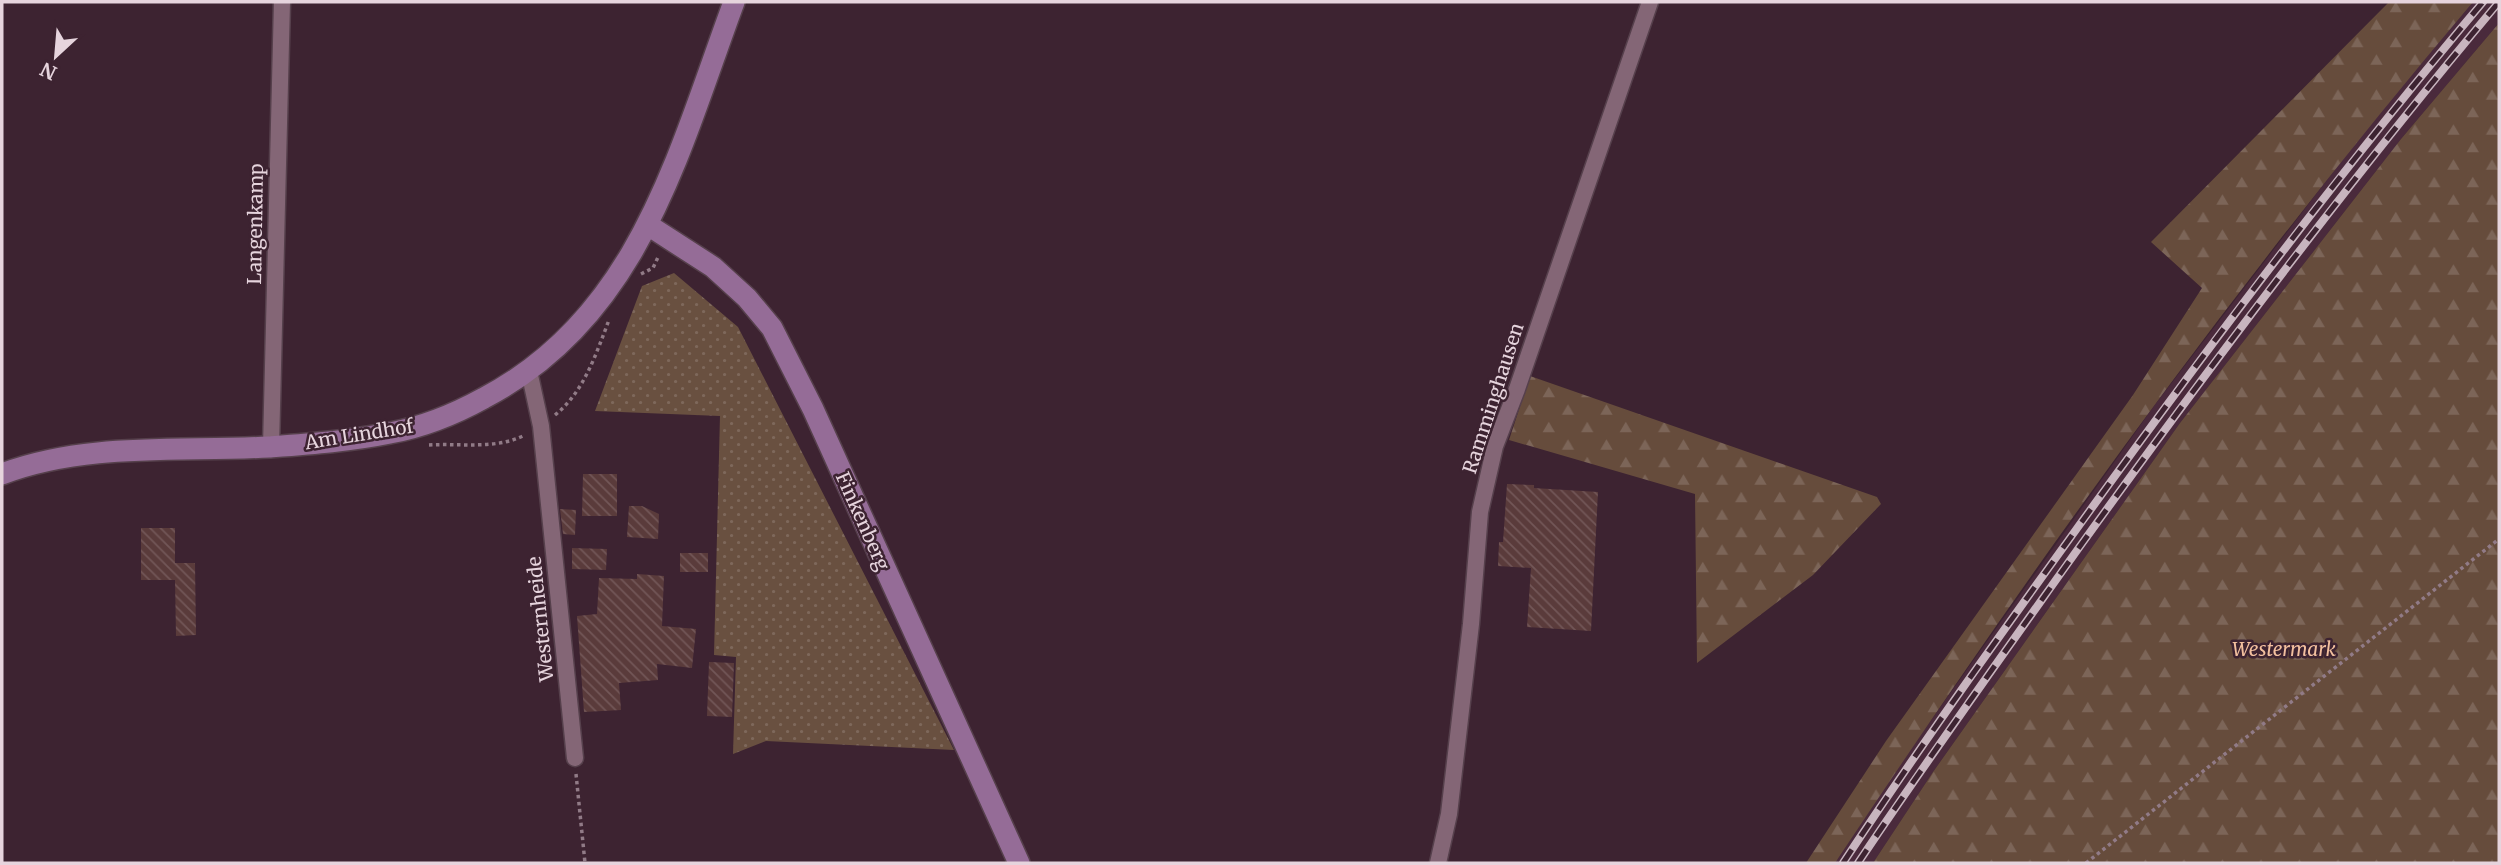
<svg xmlns="http://www.w3.org/2000/svg" width="2501" height="865" viewBox="0 0 2501 865" font-family="Merriweather,serif">
<defs>
<pattern id="grass-dots" width="8" height="8" patternUnits="userSpaceOnUse" patternTransform="scale(1.75)"><rect width="8" height="8" fill="#695040"/><path d="M2 2h.1M6 6h.1" fill="none" stroke="#7e685b" stroke-width="1.8" stroke-linecap="round"/></pattern>
<pattern id="forest-firs" width="22" height="20" patternUnits="userSpaceOnUse" patternTransform="scale(1.75)"><rect width="22" height="20" fill="#664c3c"/><path d="M5 1l3.5 6h-7zM16 11l3.5 6h-7z" fill="#7c6558"/></pattern>
<pattern id="building-back-hatch" width="6" height="6" patternUnits="userSpaceOnUse" patternTransform="scale(1.75)"><rect width="6" height="6" fill="#5a3b3b"/><path d="M-1 5l2 2M0 0l6 6M5-1l2 2" fill="none" stroke="#725657"/></pattern>
</defs>
<rect width="100%" height="100%" fill="#3d2331"/>
<path fill="#4a2a3c" d="M2473,2H2499V23L2401,139L2180,423L1933,772L1873,863H1835L1907,754L2154,406L2375,117Z"/>
<path fill="url(#grass-dots)" d="M674,273L738,327L954,750L766,741L733,754L736,657L714,655L720,416L595,411L642,286Z"/>
<path fill="url(#forest-firs)" d="M2389,2H2473C2242,274 2032,566 1835,863H1806L1886,741L2133,395L2202,288L2151,242Z
M2499,23V863H1873L1933,772L2180,423L2401,139Z
M1530,376L1877,497L1881,504L1813,575L1697,663L1695,494L1509,440Z"/>
<path fill="url(#building-back-hatch)" d="M583,474H617V516H582Z
M1507,484L1534,485V488L1598,492L1591,631L1527,627L1531,568L1498,566L1499,542H1503Z
M629,506H642L659,514L658,539L627,537Z
M560,509L576,510L575,535L563,534Z
M141,528H175V563H195L196,635L176,636L175,580H141Z
M572,548L607,549L606,570L572,569Z
M680,553H708V572H680Z
M637,574L664,576L662,626L696,629L692,668L657,664L658,680L619,683L621,710L584,712L577,616L597,614L599,578L637,579Z
M709,662L734,663L732,717L707,716Z"/>
<g fill="none" stroke-linecap="round" stroke-linejoin="round">
<g stroke="#56404c" stroke-width="19">
<path id="street" d="M529,371L541,426L575,758
M271,447L282,2
M1438,863L1449,814L1471,624L1480,512L1495,446L1517,389L1650,2"/>
</g>
<g stroke="#56404c" stroke-width="24">
<path id="secondary" d="M648,225L713,267L747,298L772,328L813,409L1019,863
M2,474C86,442 181,452 269,447C309,444 351,441 390,433C423,427 455,414 484,398C639,317 678,153 734,2"/>
</g>
<path stroke="#917b87" stroke-width="3.5" stroke-dasharray="3.5 3.5" stroke-linecap="butt" d="M641,274L653,268L659,255
M555,415C584,392 596,354 609,320
M429,445C461,443 495,450 525,435
M576,774L585,863
M2086,863L2499,539"/>
<use href="#street" stroke="#846676" stroke-width="16"/>
<use href="#secondary" stroke="#956c97" stroke-width="21"/>
<g stroke="#c8b5bf" stroke-width="8">
<path id="rail" d="M1843,863C1918,749 1998,638 2078,527C2207,348 2340,171 2483,2
M1858,863C1929,757 2004,653 2078,549C2212,363 2351,178 2499,2"/>
</g>
<use href="#rail" stroke="#3d2331" stroke-width="5" stroke-dasharray="16" stroke-linecap="butt"/>
</g>
<g text-anchor="middle" dominant-baseline="central" stroke-width="5" stroke-linejoin="round" paint-order="stroke">
<g font-size="19" fill="#e6d4dd" stroke="#3d2331">
<text transform="translate(255 224) rotate(-89)">Langenkamp</text>
<text transform="translate(1493 398) rotate(-72)">Ramminghausen</text>
<text transform="translate(359 434) rotate(-9)">Am Lindhof</text>
<text transform="translate(863 521) rotate(66)">Finkenberg</text>
<text transform="translate(540 619) rotate(-96)">Westernheide</text>
</g>
<g font-size="19" font-style="italic" fill="#f3c09f" stroke="#3d2331">
<text x="2284" y="649">Westermark</text>
</g>
</g>
<rect width="2501" height="865" fill="none" stroke="#e6d4dd" stroke-width="7"/>
<g transform="translate(56 56) rotate(206)" stroke="#3d2331" stroke-width="5" paint-order="stroke">
<path d="M0-5L12 26L0 18L-12 26Z" fill="#e6d4dd"/>
<text y="-10" font-size="19" font-weight="bold" text-anchor="middle" fill="#e6d4dd">N</text>
</g>
</svg>
